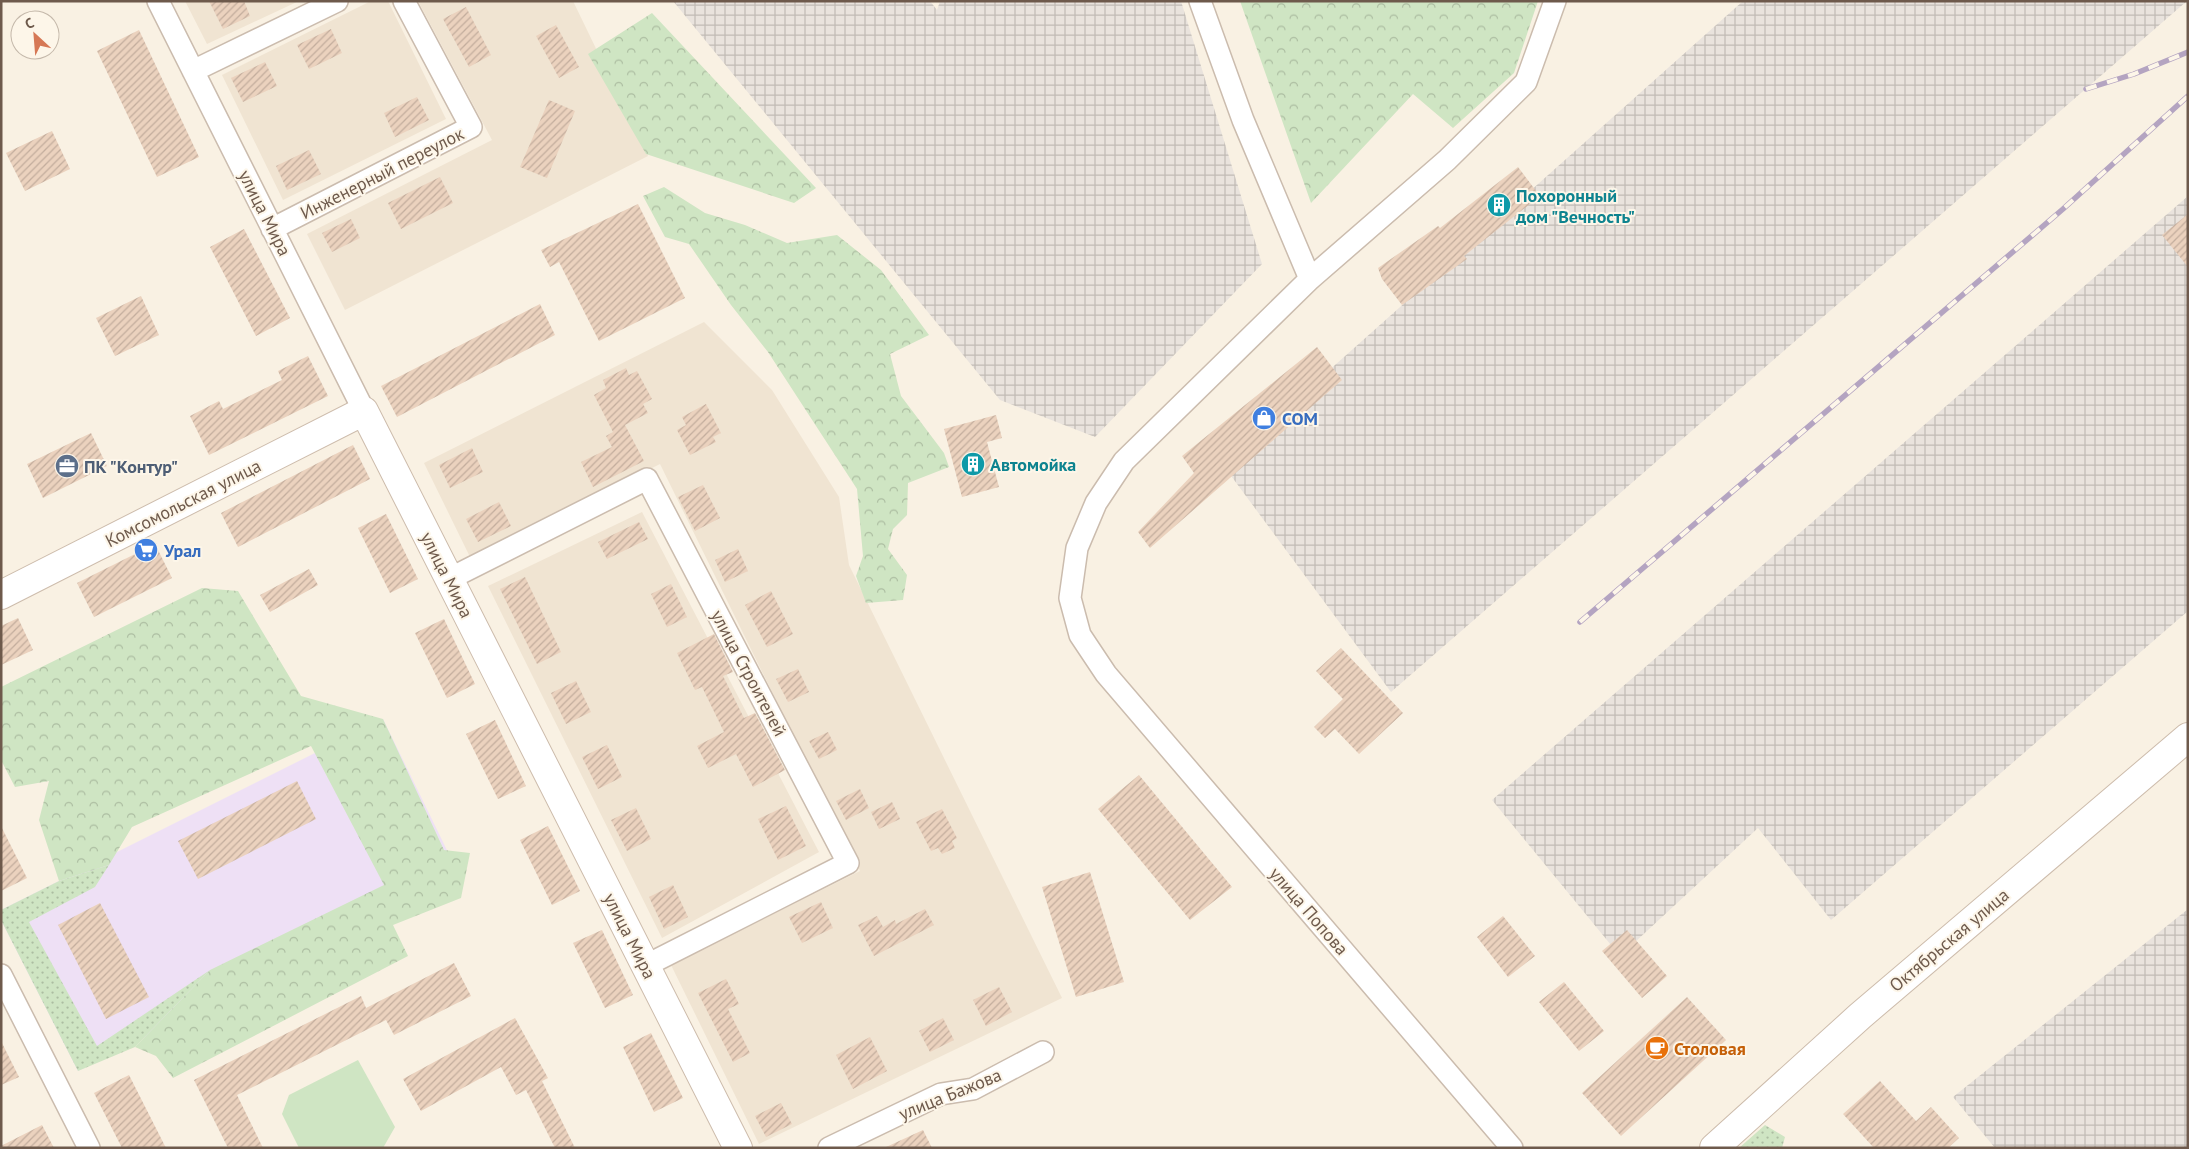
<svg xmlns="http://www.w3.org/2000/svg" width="2189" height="1149" viewBox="0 0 2189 1149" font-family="'PT Sans',sans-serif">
<defs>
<pattern id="industrial-grid" width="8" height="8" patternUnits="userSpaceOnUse" patternTransform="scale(1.25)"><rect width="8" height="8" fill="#e9e3dd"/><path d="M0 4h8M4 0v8" fill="none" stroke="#c1bbb5"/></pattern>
<pattern id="grass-dots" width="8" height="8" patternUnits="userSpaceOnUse" patternTransform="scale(1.25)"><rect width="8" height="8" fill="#cfe5c3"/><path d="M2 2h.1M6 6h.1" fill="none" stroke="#acbda1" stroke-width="1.8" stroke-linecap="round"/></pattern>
<pattern id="forest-crowns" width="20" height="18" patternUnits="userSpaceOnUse" patternTransform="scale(1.25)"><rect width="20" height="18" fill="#cfe5c3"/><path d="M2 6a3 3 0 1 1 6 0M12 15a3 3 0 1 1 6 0" fill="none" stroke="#acbda1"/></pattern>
<pattern id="building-hatch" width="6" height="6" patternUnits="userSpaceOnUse" patternTransform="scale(1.25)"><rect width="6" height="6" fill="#ebd2be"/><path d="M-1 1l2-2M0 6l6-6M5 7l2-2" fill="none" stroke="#c3ad9d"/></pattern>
</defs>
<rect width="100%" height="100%" fill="#f9f1e3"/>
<path fill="#f0e4d2" d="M185,1H299L207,44Z
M371,1H388L446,119L283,200L222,75Z
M418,1H573L648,156L345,310L307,234L492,140Z
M704,322L772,390L839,497L849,565L1062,998L759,1144L671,965L860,871L660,464L471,559L424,463Z
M642,512L819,852L662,938L488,586Z"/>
<path fill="url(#industrial-grid)" d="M673,1H930L937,10L940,1H1181L1262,264L1095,437L1000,400Z
M1743,1H2187L1391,692L1223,465Z
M2188,196V611L1831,920L1758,828L1620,956L1492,800Z
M2188,909V1148H1995L1953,1097Z"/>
<path fill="#eee0f5" d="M383,719L461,879L78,1071L1,920V910Z"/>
<path fill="url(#grass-dots)" d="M109,865L95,887L29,922L97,1046L210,970L135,1047L78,1071L1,920V910L59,881Z
M1765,1125L1785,1137L1782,1148H1739Z"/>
<path fill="url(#forest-crowns)" d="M1240,1H1538L1514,73L1453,128L1413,94L1311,203Z
M652,13L816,188L794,203L646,154L588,54Z
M664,187L705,213L745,225L787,243L837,235L881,270L929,335L890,354L901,396L944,453L949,467L908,483L907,515L893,529L888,549L907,575L903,600L866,603L856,576L863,556L857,489L768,352L731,305L689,244L665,237L643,196Z
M202,588L238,591L301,696L383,719L444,850L470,853L461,898L393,925L408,956L173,1078L156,1056L135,1047L210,970L384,885L311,746L132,827L109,865L59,881L39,820L49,781L15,787L1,760V687Z"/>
<path fill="#cfe5c3" d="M358,1060L395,1127L383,1148H299L282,1114L289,1095Z"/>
<path fill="url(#building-hatch)" d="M209,1H244L250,16L223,29Z
M466,7L491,55L469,67L443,19Z
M556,25L579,67L559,78L536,36Z
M331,29L342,53L309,69L297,45Z
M139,30L199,157L157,177L97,51Z
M265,62L277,86L243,102L231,78Z
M417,97L429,120L395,137L384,113Z
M549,100L575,111L547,178L520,167Z
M52,131L70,169L25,191L6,153Z
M309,150L321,174L287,190L276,166Z
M1518,167L1540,196L1464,256L1467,259L1402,305L1382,279L1378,268L1438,226L1440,228Z
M440,177L453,203L401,229L388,203Z
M638,204L685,298L599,341L559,262L550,267L541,250Z
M2188,214V267L2162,235Z
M351,219L360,238L332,252L322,233Z
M244,229L290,318L256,336L210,247Z
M141,296L159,335L115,356L96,318Z
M540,304L555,335L397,417L381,386Z
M1317,347L1342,380L1150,548L1138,532L1194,473L1182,456Z
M308,356L328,396L209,455L190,416L219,401L223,409L282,380L278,371Z
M626,368L629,375L637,371L652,399L643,404L648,413L625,425L644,461L593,487L581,462L612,447L606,436L613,432L594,395L606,388L603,380Z
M706,404L721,433L713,437L716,442L690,455L677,430L686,425L682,417Z
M996,415L1002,438L987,442L999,487L962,497L944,429Z
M91,433L107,466L43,498L27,464Z
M353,445L370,479L238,547L221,513Z
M472,448L483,472L450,488L439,465Z
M703,485L720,518L695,531L678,497Z
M499,502L511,526L478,542L466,519Z
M386,514L418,579L390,593L358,528Z
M639,522L648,539L607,559L598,542Z
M155,544L172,578L94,617L77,583Z
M738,549L748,571L725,582L715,560Z
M309,569L318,585L270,612L260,595Z
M525,577L561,652L537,664L500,589Z
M671,584L687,617L667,627L651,594Z
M771,591L793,634L767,647L745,605Z
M18,618L33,650L1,665V626Z
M444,619L475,684L447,698L415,633Z
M714,634L733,672L723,676L744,718L755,713L785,770L753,787L736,754L708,768L697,746L724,732L702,687L695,690L677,653Z
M1341,648L1403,713L1359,754L1335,729L1325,738L1314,727L1343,699L1316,671Z
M798,669L809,692L788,702L776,679Z
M576,681L591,712L566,724L551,693Z
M495,720L526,786L498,799L466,734Z
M828,732L837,750L819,759L809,741Z
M607,745L622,777L598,789L582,757Z
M1139,775L1232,887L1190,920L1098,809Z
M297,781L316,819L198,879L178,841Z
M860,789L869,808L846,820L836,801Z
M892,802L900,819L879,829L871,812Z
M786,806L806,846L778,860L758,819Z
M636,808L651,839L627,851L611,820Z
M942,809L957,838L952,841L955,848L942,854L938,848L931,851L916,822Z
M1,826L27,878L1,891Z
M548,826L580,891L552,905L520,840Z
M1090,872L1124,982L1076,997L1042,887Z
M673,885L688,917L664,929L649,897Z
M821,902L833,928L802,943L789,917Z
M100,903L149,997L106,1019L58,925Z
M925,909L934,925L874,956L858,925L877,916L883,927L895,920L896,924Z
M1503,916L1535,956L1508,977L1477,937Z
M602,930L633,995L605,1008L573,943Z
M1627,930L1667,976L1642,998L1602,951Z
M454,963L471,996L394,1035L386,1020L237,1095L263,1148H228L194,1080L361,996L366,1008Z
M726,979L739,1004L728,1009L750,1053L733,1062L698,993Z
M1564,982L1604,1031L1579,1051L1539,1002Z
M999,987L1012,1012L986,1026L973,1000Z
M1687,997L1726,1040L1621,1136L1582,1093Z
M515,1018L548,1078L542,1081L575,1148H555L526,1090L516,1095L501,1067L421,1111L403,1079Z
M943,1018L954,1040L930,1052L919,1031Z
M651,1033L683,1098L654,1112L623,1047Z
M870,1037L887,1071L853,1089L836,1055Z
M1,1041L19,1077L1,1085Z
M129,1075L166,1148H122L94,1093Z
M1880,1081L1916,1121L1931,1107L1959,1138L1948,1148H1874L1843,1114Z
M781,1103L792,1124L766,1137L755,1116Z
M42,1125L54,1148H1V1146Z
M923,1130L932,1148H884Z"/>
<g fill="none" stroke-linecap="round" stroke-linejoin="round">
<g stroke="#cbbcae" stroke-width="24">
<path id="street" d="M158,1L364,411
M1200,1L1243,120L1310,279
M193,71L337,1
M272,229L471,127L404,1
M449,579L647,479L848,863L645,966
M1,975L89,1148
M829,1148L941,1094L973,1089L1043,1052
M1512,1148L1106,674L1080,635L1070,598L1077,548L1096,503L1124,461L1310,279L1447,160L1526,82L1555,1"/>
</g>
<g stroke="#cdbcac" stroke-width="30">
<path id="secondary" d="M1,595L364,411L738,1148
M1714,1148L1860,1016L2188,737"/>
</g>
<use href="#street" stroke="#fff" stroke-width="21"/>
<use href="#secondary" stroke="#fff" stroke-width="28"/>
<g stroke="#b4a4c1" stroke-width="5.5">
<path id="rail" d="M2086,89L2134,74L2188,52
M1580,622L2063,209L2188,96"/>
</g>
<use href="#rail" stroke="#fdf6e9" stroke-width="4" stroke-dasharray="11" stroke-linecap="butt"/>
</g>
<defs>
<g id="building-disc" transform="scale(1.25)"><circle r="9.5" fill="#0f9aa8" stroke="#fdf6e9"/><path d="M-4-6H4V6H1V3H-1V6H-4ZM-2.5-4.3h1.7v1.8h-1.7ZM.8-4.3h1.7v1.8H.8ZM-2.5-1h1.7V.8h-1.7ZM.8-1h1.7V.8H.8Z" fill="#fff"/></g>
<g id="shop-disc" transform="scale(1.25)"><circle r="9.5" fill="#3f7fe0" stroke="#fdf6e9"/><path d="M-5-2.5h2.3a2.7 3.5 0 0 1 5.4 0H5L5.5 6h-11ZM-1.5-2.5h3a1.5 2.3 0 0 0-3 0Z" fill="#fff"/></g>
<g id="office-disc" transform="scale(1.25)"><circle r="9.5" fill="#5c6f8a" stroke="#fdf6e9"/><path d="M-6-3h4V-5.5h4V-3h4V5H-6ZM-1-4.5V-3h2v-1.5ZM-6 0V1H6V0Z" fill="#fff"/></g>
<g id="supermarket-disc" transform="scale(1.25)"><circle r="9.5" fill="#3f7fe0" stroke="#fdf6e9"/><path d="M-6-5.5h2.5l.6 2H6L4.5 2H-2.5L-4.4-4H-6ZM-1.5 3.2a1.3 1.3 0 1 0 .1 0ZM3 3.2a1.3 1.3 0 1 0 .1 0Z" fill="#fff"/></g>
<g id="cafe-disc" transform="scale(1.25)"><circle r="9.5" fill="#e8710a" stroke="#fdf6e9"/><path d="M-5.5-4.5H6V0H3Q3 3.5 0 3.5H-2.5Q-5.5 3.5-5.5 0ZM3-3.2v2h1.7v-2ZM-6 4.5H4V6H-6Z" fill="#fff"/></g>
</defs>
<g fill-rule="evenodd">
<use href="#building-disc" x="1499" y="205"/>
<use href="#shop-disc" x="1264" y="418"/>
<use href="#building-disc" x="973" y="464"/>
<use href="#office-disc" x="67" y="466"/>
<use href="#supermarket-disc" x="146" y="550"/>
<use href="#cafe-disc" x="1657" y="1048"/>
</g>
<g text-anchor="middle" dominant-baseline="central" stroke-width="4" stroke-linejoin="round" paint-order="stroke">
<g font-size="18" fill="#6e5a4c" stroke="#fdf6e9">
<text transform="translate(382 173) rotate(-27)">Инженерный переулок</text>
<text transform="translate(265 213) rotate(63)">улица Мира</text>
<text transform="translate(183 503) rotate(-27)">Комсомольская улица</text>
<text transform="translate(447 575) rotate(63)">улица Мира</text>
<text transform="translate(749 673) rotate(62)">улица Строителей</text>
<text transform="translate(1309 911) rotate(49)">улица Попова</text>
<text transform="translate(630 936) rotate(63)">улица Мира</text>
<text transform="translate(1949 940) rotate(-40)">Октябрьская улица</text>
<text transform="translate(950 1094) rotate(-22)">улица Бажова</text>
</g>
<g font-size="18" font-weight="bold" fill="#0d838f" stroke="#fdf6e9" text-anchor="start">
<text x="1516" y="195">Похоронный<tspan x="1516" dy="21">дом "Вечность"</tspan></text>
<text x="990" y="464">Автомойка</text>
</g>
<g font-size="18" font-weight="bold" fill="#366cbe" stroke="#fdf6e9" text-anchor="start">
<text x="1282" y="418">СОМ</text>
<text x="164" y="550">Урал</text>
</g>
<g font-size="18" font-weight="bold" fill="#4e5e75" stroke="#fdf6e9" text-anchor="start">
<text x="84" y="466">ПК "Контур"</text>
</g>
<g font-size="18" font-weight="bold" fill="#c56008" stroke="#fdf6e9" text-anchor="start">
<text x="1674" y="1048">Столовая</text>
</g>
</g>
<rect width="2189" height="1149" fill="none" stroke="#6e5a4c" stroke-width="5"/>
<g transform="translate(35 35) rotate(334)"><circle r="24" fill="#fdf6e9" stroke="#c4b8aa"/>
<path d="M0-4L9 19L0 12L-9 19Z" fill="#d67855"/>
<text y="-8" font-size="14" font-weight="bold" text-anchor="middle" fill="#6e5a4c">С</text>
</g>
</svg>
